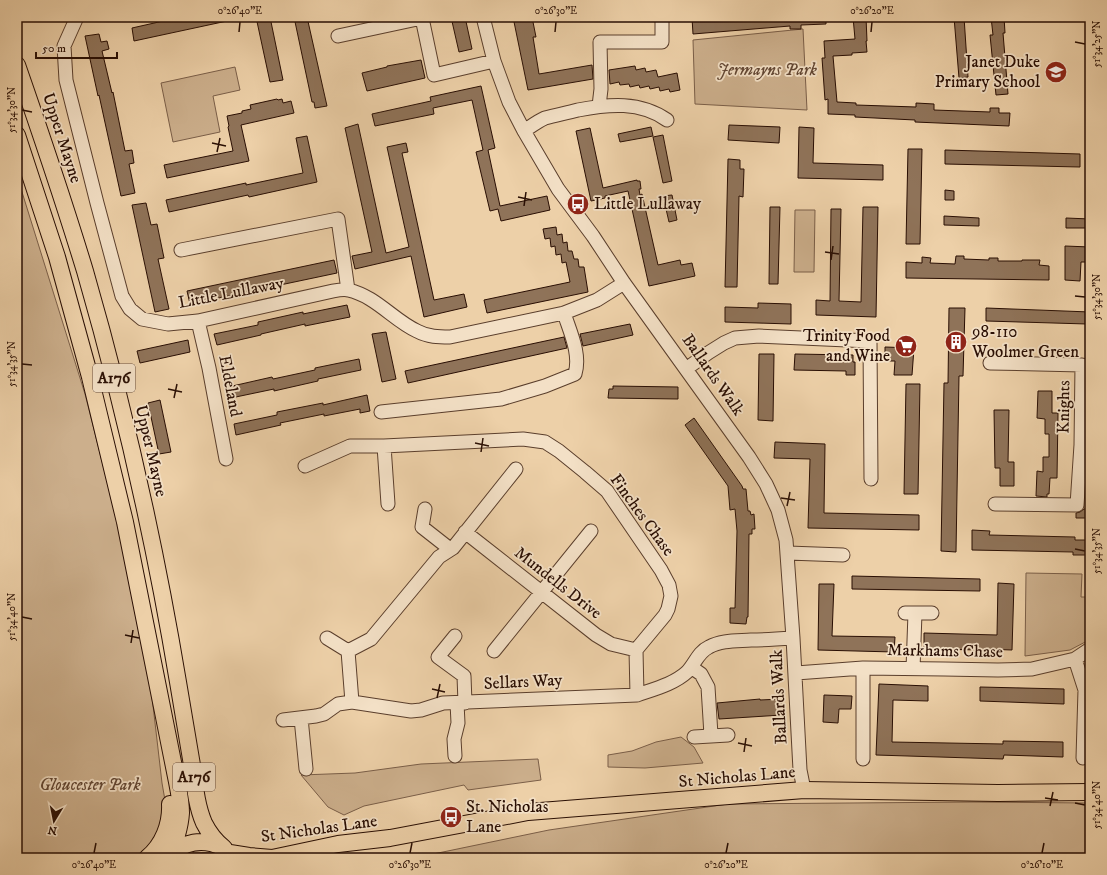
<svg xmlns="http://www.w3.org/2000/svg" width="1107" height="875" viewBox="0 0 1107 875" font-family="'IM FELL DW Pica',serif">
<rect width="100%" height="100%" fill="#edd0a8"/>
<filter id="stains"><feTurbulence type="fractalNoise" baseFrequency=".005" numOctaves="4"/><feColorMatrix values="0 0 0 0 .2 0 0 0 0 .09 0 0 0 0 .02 0 0 0 .5 -.17"/></filter>
<radialGradient id="worn" r=".72"><stop offset=".6" stop-color="#630" stop-opacity="0"/><stop offset="1" stop-color="#630" stop-opacity=".3"/></radialGradient>
<path fill="#ccaf8c" stroke="#7a5e48" d="M803,29L807,110L695,104L693,40Z
M235,67L240,90L213,96L220,132L173,142L161,83Z
M17,176L85,394L124,548L149,671L162,783L166,806L162,826L142,855L137,858H17Z
M795,210H815L814,272H794Z
M1026,573L1082,574L1081,597H1090V639L1089,640L1070,650L1025,656Z
M681,737L694,747L703,763L645,768L608,767V755L632,751L656,742Z
M538,759L541,780L468,790L464,785L364,806L344,815L328,807L301,775L355,773L421,764Z
M972,802L1090,803V858H414L549,830L728,804Z
M194,852L214,853L222,858H185Z"/>
<path fill="#8f7359" stroke="#290e03" d="M181,17H227V21L134,41L132,28Z
M256,17H270L283,80L270,82Z
M294,17H307L327,106L315,108L314,102H312Z
M451,17H465L472,49L459,52Z
M513,17H532L536,37H533L539,74L592,65L593,79L528,90Z
M716,17V20L751,17H826V24L801,25V29H790V26L693,34L692,18Z
M853,17H866L867,41H866L867,52L852,53V55L833,56L837,102L856,103V105L916,107V103L934,104V110L990,112V108H999V113H1010L1009,126L915,122V120L855,117V115L828,114V99L825,100L822,58H825L824,41L855,39Z
M954,17H964L968,77L959,78Z
M991,17H1004L1005,33H1003L1008,94L996,95L990,35H993Z
M99,34L101,42L107,41L109,49L102,51L112,93L113,92L125,151L132,150L134,163L129,164L135,193L121,196L99,95L98,96L85,36Z
M421,60L425,78L367,91L362,73L387,67V66Z
M635,66L636,70L645,68L646,72L656,70L658,77L677,73L680,90L670,92L669,89L660,91L659,87L650,89L649,86L640,88L639,85L630,87L629,84L620,85L619,82L610,84L609,70Z
M481,86L495,148L488,150L500,206L547,196L550,210L501,221L498,209L490,211L476,152L483,150L472,100L433,108L434,114L375,126L372,114L431,101L430,97Z
M277,99L278,100L282,99L283,103L291,101L294,113L241,125L249,161L167,178L164,165L233,151L228,127L229,126L227,116L242,113V111L251,109L250,105Z
M358,124L386,253L409,247L387,147L406,143L408,152L402,153L434,300L464,294L467,307L424,317L411,256L355,269L352,256L372,252L345,128Z
M729,125L780,127L779,143L728,140Z
M651,127L653,136L620,142L618,134Z
M799,127L814,128L813,163L883,165V180L798,178Z
M590,128L603,188L637,180V181H640L641,189H639L640,195L642,194L658,265L680,260L681,265L692,263L695,276L649,286L628,191L605,196V198L591,201L576,131Z
M663,135L672,181L663,183L653,137Z
M307,136L317,182L249,197L248,195L169,212L166,200L246,183V185L303,173L296,138Z
M908,149H922L920,244H906Z
M945,150L1080,154V167L945,164Z
M728,159L740,160V169H744L743,197L739,196L737,287H725Z
M945,190L954,191V200H945Z
M672,195L677,220L669,222L663,196Z
M146,203L151,225L157,224L164,258L158,259L169,309L155,312L132,205Z
M770,207H780L778,284H769Z
M863,207H878L876,317L816,315V300L830,301L831,209H841L839,301L861,302Z
M944,216L979,218V226L944,225Z
M1066,218L1090,219V228H1066Z
M556,227L557,235L562,234L563,243L567,242L568,251H572L574,259H578L579,267H584L588,292L487,313L484,300L570,282L566,262L562,263L561,254L556,255L555,246L551,247L550,238L545,239L543,229Z
M1065,246L1090,247V262H1081L1080,281L1065,280Z
M956,256H964V259L989,260V258H998V261H1022V260H1040L1039,265L1049,266V280L906,278V262L922,263V257L931,258L930,263L955,264Z
M334,260L337,273L190,304L187,291Z
M758,303L791,304V324L725,322V307L758,308Z
M347,305L350,317L305,326V324L261,334V335L217,345L214,334L258,325V322L303,312V314Z
M949,308H965L963,376H959L956,552L941,551L944,383H948Z
M986,308L1090,312V322H1087V324L986,321Z
M630,324L633,335L583,346L580,334Z
M386,332L396,379L382,382L372,334Z
M564,337L567,348L408,383L405,371Z
M188,340L190,352L140,363L137,351Z
M885,347L914,348L912,375H894L895,361H885Z
M759,354H774L773,421L758,420Z
M795,354L853,355V362H855V375H846V371L794,370Z
M359,359L361,370L318,379V381L274,391V389L231,398L228,387L272,377L273,379L315,370V368Z
M906,384H920L918,494H904Z
M613,386L678,387V399L608,398L609,389H613Z
M1038,391H1052V413H1058L1057,478H1050L1049,494H1047V497L1036,496L1037,471L1043,472V457H1049V434H1045V419L1037,418Z
M367,395L370,411L360,413V409L324,416V414L280,423L281,425L236,435L234,424L277,415V412L323,403V405Z
M160,400L171,452L159,454L148,403Z
M994,410H1009L1008,462H1014V486H1000V468H995Z
M694,418L742,486L743,489H746L748,511H750L751,515L754,514L755,529H752V534H749L748,617H747L746,624L730,623V608H735L737,531L735,509L730,510L728,486L685,425Z
M775,442L825,444L824,513L919,515V530L808,528L810,459L774,458Z
M1084,509H1090V518H1076V513L1080,512Z
M972,530L990,531L989,535L1075,537V540H1090V555H1073V552L972,550Z
M852,576L980,579V591L852,589Z
M998,583L1014,584L1012,650L983,649V650L924,649V633L997,635Z
M819,584H834L832,636L895,637L894,652L818,650Z
M879,684L928,686V701L893,700L892,742L1003,744V741L1063,742V757L1004,755L1003,759L876,755Z
M980,687L1064,689V704L980,701Z
M824,695L852,696L851,709H839L838,723L823,722Z
M760,699V700L781,699L782,715L719,719L717,703Z"/>
<g fill="none" stroke-linecap="round" stroke-linejoin="round">
<g stroke="#5a3e2c" stroke-width="15">
<path id="minor" d="M77,17L64,46L66,80L97,203L122,296L130,309L142,319L168,324L198,321L333,291C338,290 344,289 348,290C376,296 393,320 417,331C428,337 439,337 450,337L564,313L597,300L624,283
M483,17L494,61L509,102L524,131L558,189L593,236L624,283L749,457L766,484L778,510L786,540L793,638L800,770L804,790
M338,36L422,18L434,75L494,61
M599,106L601,89L600,42H662V17
M524,131C530,127 538,121 545,118C556,115 567,113 578,110C609,104 640,101 667,120
M181,250L338,219L348,290
M198,321L209,368L226,459
M990,363L1082,365L1081,445L1077,505L995,504
M686,369L708,353L724,343L735,338L759,336L870,341L871,479
M381,412L501,399L545,386L575,374C581,354 570,332 564,313
M384,446L388,504
M305,466L350,446H384L523,439L545,442L559,451L585,472L607,491L661,570L669,585L671,596L668,609L665,615L636,650L637,695
M425,509L422,527L450,549
M465,532L596,635L611,644L636,650
M788,553L843,555
M905,613H932
M455,636L438,657L464,676L465,703
M327,638L348,651
M348,651L371,639L439,557L453,548L516,469
M494,651L591,531
M1075,659L1085,690L1083,758
M691,667L701,674L708,687L711,735
M913,669L915,613
M796,673L863,668L944,669L998,670L1032,669L1075,659L1090,649
M352,702L411,711L421,710L443,703L637,695C654,689 674,684 687,672C695,664 698,652 709,647C721,640 737,641 751,640C765,640 779,639 793,638
M301,718L306,769
M283,720L316,716L324,714L338,704L352,702L348,651
M694,737L728,735
M455,756L454,739L458,723L457,703
M863,759V668"/>
</g>
<g stroke="#290e03" stroke-width="18">
<path id="major" d="M17,65C41,134 64,202 85,271C124,406 155,544 178,682C183,712 188,741 193,771C195,788 197,807 204,823C209,833 215,841 224,848
M17,135L57,257L90,377L125,522L177,782C179,792 181,803 181,813C180,828 175,842 170,856
M230,853L249,856L272,858L338,844L390,838L528,812L804,790L998,793L1090,792
M169,857C183,841 203,838 222,847
M147,858C163,845 171,824 170,804"/>
</g>
<use href="#minor" stroke="#f3e0c6" stroke-width="13"/>
<use href="#major" stroke="#edd0a8" stroke-width="16"/>
</g>
<path fill="none" stroke="#290e03" stroke-width="1.5" d="M239,32L240,22M555,32L556,22M871,32L872,22M1075,42L1085,44M22,110L32,112M212,143L226,146M217,152L220,138M518,197L532,200M524,206L526,192M825,252L839,254M831,260L833,246M1075,296L1085,297M22,364L32,365M168,389L182,392M174,398L177,384M475,443L489,446M481,452L483,438M781,498L795,500M787,506L790,492M1075,549L1085,551M22,617L32,619M125,635L139,638M131,643L133,630M432,689L445,692M437,698L440,684M738,743L752,746M744,752L746,738M1045,798L1058,800M1075,803L1085,805M1050,806L1053,792M94,853L96,843M410,853L412,843M726,853L728,843M1042,853L1044,843"/>
<defs>
<g id="school-disc" transform="scale(1.15)"><circle r="9.5" fill="#8f2418" stroke="#f3e0c6"/><path d="M0-5L7-2L0 1L-7-2ZM-4 1L0 2.5L4 1V4Q0 6-4 4Z" fill="#fff"/></g>
<g id="bus-disc" transform="scale(1.15)"><circle r="9.5" fill="#8f2418" stroke="#f3e0c6"/><path d="M-5-6H5V4H4V6H2V4H-2V6H-4V4H-5ZM-3.5-4V0h7V-4ZM-3.5 1.2v1.5H-2V1.2ZM2 1.2v1.5H3.5V1.2Z" fill="#fff"/></g>
<g id="building-disc" transform="scale(1.15)"><circle r="9.5" fill="#8f2418" stroke="#f3e0c6"/><path d="M-4-6H4V6H1V3H-1V6H-4ZM-2.5-4.3h1.7v1.8h-1.7ZM.8-4.3h1.7v1.8H.8ZM-2.5-1h1.7V.8h-1.7ZM.8-1h1.7V.8H.8Z" fill="#fff"/></g>
<g id="supermarket-disc" transform="scale(1.15)"><circle r="9.5" fill="#8f2418" stroke="#f3e0c6"/><path d="M-6-5.5h2.5l.6 2H6L4.5 2H-2.5L-4.4-4H-6ZM-1.5 3.2a1.3 1.3 0 1 0 .1 0ZM3 3.2a1.3 1.3 0 1 0 .1 0Z" fill="#fff"/></g>
</defs>
<g fill-rule="evenodd">
<use href="#school-disc" x="1056" y="72"/>
<use href="#bus-disc" x="578" y="204"/>
<use href="#building-disc" x="956" y="342"/>
<use href="#supermarket-disc" x="906" y="346"/>
<use href="#bus-disc" x="451" y="817"/>
</g>
<g text-anchor="middle" dominant-baseline="central" stroke-width="3.5" stroke-linejoin="round" paint-order="stroke">
<g fill="#f3e0c6" stroke="#664d3e" stroke-width="1">
<rect x="93" y="364" width="42" height="28" rx="3"/>
<rect x="173" y="763" width="42" height="28" rx="3"/>
</g>
<g font-size="16" font-weight="bold" fill="#290e03">
<text x="114" y="378">A176</text>
<text x="194" y="777">A176</text>
</g>
<g font-size="17" fill="#290e03" stroke="#f3e0c6" text-anchor="start">
<text x="1040" y="62" text-anchor="end">Janet Duke<tspan x="1040" dy="20">Primary School</tspan></text>
<text x="594" y="204">Little Lullaway</text>
<text x="972" y="332">98-110<tspan x="972" dy="20">Woolmer Green</tspan></text>
<text x="890" y="336" text-anchor="end">Trinity Food<tspan x="890" dy="20">and Wine</tspan></text>
<text x="466" y="807">St. Nicholas<tspan x="466" dy="20">Lane</tspan></text>
</g>
<g font-size="17" font-style="italic" fill="#624633" stroke="#f3e0c6">
<text x="767" y="70">Jermayns Park</text>
<text x="90" y="785">Gloucester Park</text>
</g>
<g font-size="17" fill="#290e03" stroke="#f3e0c6">
<text transform="translate(62 138) rotate(72)">Upper Mayne</text>
<text transform="translate(231 293) rotate(-11)">Little Lullaway</text>
<text transform="translate(713 375) rotate(55)">Ballards Walk</text>
<text transform="translate(230 386) rotate(79)">Eldeland</text>
<text transform="translate(1064 407) rotate(-89)">Knights</text>
<text transform="translate(151 451) rotate(77)">Upper Mayne</text>
<text transform="translate(642 515) rotate(54)">Finches Chase</text>
<text transform="translate(558 583) rotate(38)">Mundells Drive</text>
<text transform="translate(945 651) rotate(1)">Markhams Chase</text>
<text transform="translate(523 682) rotate(-3)">Sellars Way</text>
<text transform="translate(779 697) rotate(-93)">Ballards Walk</text>
<text transform="translate(737 777) rotate(-5)">St Nicholas Lane</text>
<text transform="translate(319 829) rotate(-8)">St Nicholas Lane</text>
</g>
</g>
<rect width="1107" height="875" fill="none" stroke="#edd0a8" stroke-width="44"/>
<g transform="translate(54 821) rotate(190)" stroke="#f3e0c6" stroke-width="3" paint-order="stroke">
<path d="M0-3L7 15L0 10L-7 15Z" fill="#290e03"/>
<text y="-6" font-size="11" font-weight="bold" text-anchor="middle" fill="#290e03">N</text>
</g>
<path d="M36 52v6h81v-6" fill="none" stroke="#290e03" stroke-width="2"/>
<text x="42" y="52" font-size="12" fill="#290e03" stroke="#f3e0c6" stroke-width="3" paint-order="stroke">50 m</text>
<rect x="22" y="22" width="1063" height="831" fill="none" stroke="#290e03" stroke-width="1.5"/>
<g font-size="10" text-anchor="middle" fill="#290e03">
<text x="240" y="14">0°26'40"E</text>
<text x="556" y="14">0°26'30"E</text>
<text x="872" y="14">0°26'20"E</text>
<text transform="translate(1096 44) rotate(-90)" y="4">51°34'25"N</text>
<text transform="translate(11 110) rotate(-90)" y="4">51°34'30"N</text>
<text transform="translate(1096 297) rotate(-90)" y="4">51°34'30"N</text>
<text transform="translate(11 364) rotate(-90)" y="4">51°34'35"N</text>
<text transform="translate(1096 551) rotate(-90)" y="4">51°34'35"N</text>
<text transform="translate(11 617) rotate(-90)" y="4">51°34'40"N</text>
<text transform="translate(1096 805) rotate(-90)" y="4">51°34'40"N</text>
<text x="94" y="868">0°26'40"E</text>
<text x="410" y="868">0°26'30"E</text>
<text x="726" y="868">0°26'20"E</text>
<text x="1042" y="868">0°26'10"E</text>
</g>
<rect width="100%" height="100%" filter="url(#stains)"/>
<rect width="100%" height="100%" fill="url(#worn)"/>
</svg>
